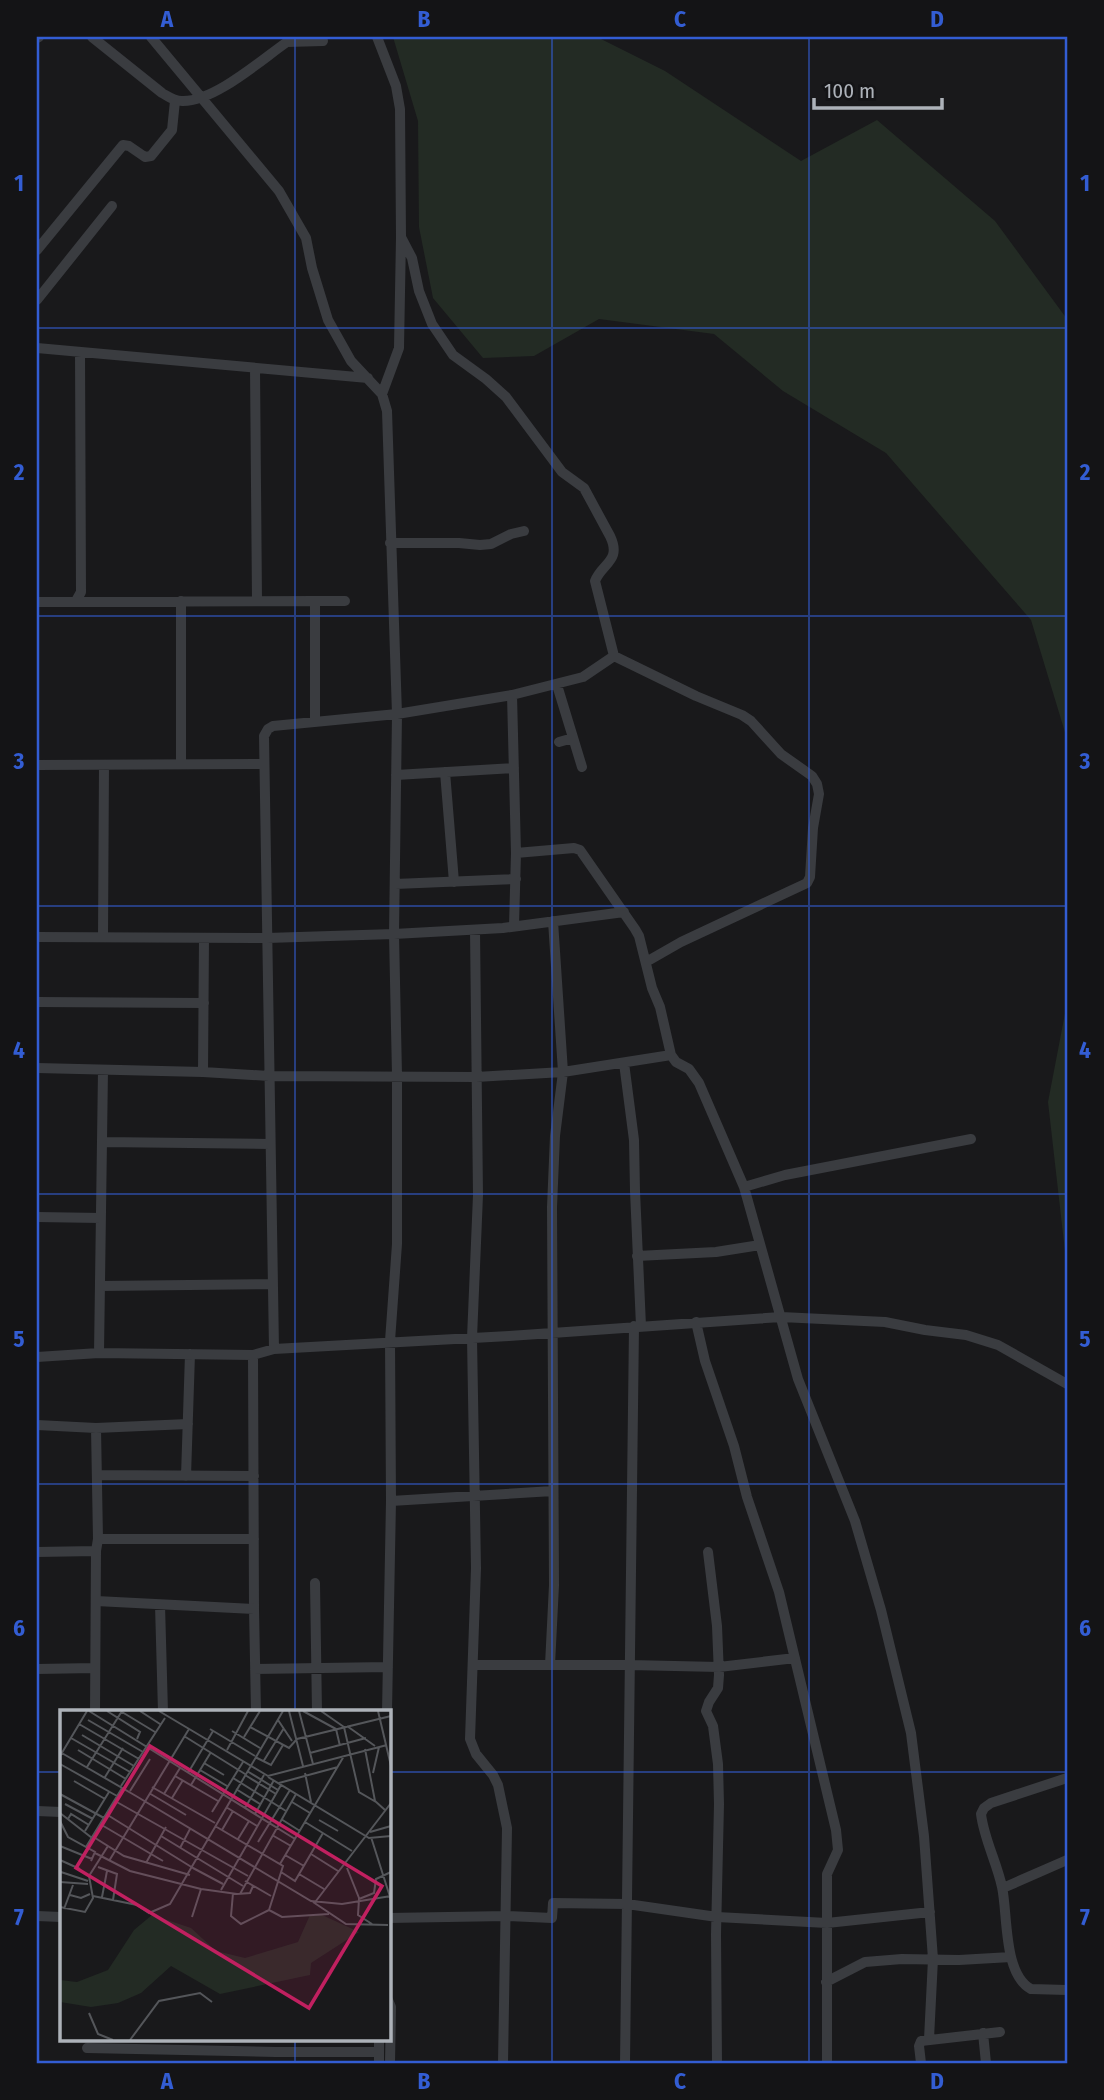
<svg xmlns="http://www.w3.org/2000/svg" width="1104" height="2100" viewBox="0 0 1104 2100" font-family="'Fira Sans Condensed',sans-serif">
<rect width="100%" height="100%" fill="#19191b"/>
<path fill="#232b24" d="M393,37H597L665,71L801,161L877,120L995,221L1067,319V739L1031,620L886,453L783,391L714,334L599,319L534,356L483,358L433,298L419,227L418,121Z
M1067,1003V1269L1048,1102Z"/>
<g fill="none" stroke-linecap="round" stroke-linejoin="round">
<path stroke="#3a3c40" stroke-width="10" d="M92,37L162,93C169,97 174,101 182,101C214,102 261,60 287,42L289,37
M151,37L279,191L306,238L312,268L328,320L351,361L382,394L387,411L397,714L394,934L397,1075V1244L390,1341L391,1501L387,1712
M377,37L396,86L400,109L401,237L399,348L382,394
M37,38L39,37
M287,42L323,41
M401,237L412,258L419,291L432,324L453,355L486,379L506,397L562,472L584,488L610,536C622,561 602,563 595,581L614,656L696,696L742,715L751,721L781,754L812,776L817,784L819,794L813,828L810,877L807,883L681,942L646,962
M37,250L123,145L129,146L145,157L151,156L172,130L175,101
M37,300L112,206
M37,348L368,378
M255,368L257,601
M390,543H459L480,545L491,544L511,534L524,531
M76,601L81,592L80,352
M315,601H345
M37,602L315,601V722
M557,685L582,767
M512,695L516,853L514,926
M559,742L573,738
M181,764V601
M37,765L264,764
M445,772L454,882
M396,775L514,768
M516,853L574,848L580,850L635,929L639,936L652,988L660,1007L671,1055L676,1062L689,1069L699,1083L744,1187L798,1379L855,1521L881,1610L911,1733L924,1836L933,1959L929,2039
M395,884L516,879
M475,930L478,1195L472,1338L476,1568L470,1739L476,1754L493,1775L498,1785L507,1828L503,2063
M37,937L267,938L394,934L503,928L624,912
M103,937L104,765
M37,1002L204,1003
M624,1063L634,1140L635,1191L641,1326
M37,1068L203,1072L269,1076L476,1077L563,1072L671,1055
M203,1072L204,938
M102,1142L270,1144
M744,1187L785,1175L971,1139
M37,1217L101,1218
M637,1256L716,1252L760,1245
M100,1286L273,1284
M696,1322L705,1361L734,1446L747,1497L779,1592L836,1830L838,1850L827,1874V2063
M274,1349L264,736L268,729L273,726L397,714L512,695L583,677L614,656
M99,1353L103,1070
M253,1355L254,1609L256,1712
M37,1357L99,1353L253,1355L274,1349L509,1336L781,1317L885,1322L925,1330L966,1335L998,1345L1067,1384
M37,1425L96,1428L188,1424
M98,1475L254,1476
M186,1476L190,1354
M391,1501L553,1491
M98,1539H254
M37,1552L96,1551
M708,1552L717,1626L719,1675L718,1688L709,1702L706,1711L713,1726L718,1764L719,1804L716,1934L717,2063
M315,1583L317,1712
M96,1601L254,1609
M160,1605L163,1712
M473,1665H630L719,1667L795,1658
M550,1665L554,1585L552,1207L555,1136L563,1072L553,921
M37,1669L95,1668
M255,1669L388,1667
M95,1712L96,1551L98,1539L96,1428
M1067,1778L991,1803L984,1808L981,1814C984,1839 997,1863 1002,1887C1008,1914 1003,1974 1031,1989L1067,1990
M37,1811L61,1812
M1003,1888L1067,1860
M37,1916L61,1917
M388,1918L507,1916L552,1918L553,1903L627,1904L717,1917L827,1923L930,1912
M826,1982L865,1962L902,1959L959,1960L1011,1957
M388,2000L391,2007L390,2063
M983,2033L986,2063
M87,2048L276,2052H379
M379,2063V2039
M625,2063L634,1326
M921,2063L919,2046L921,2041L1000,2032"/>
</g>
<path fill="none" stroke="#335dd3" stroke-width="2" stroke-opacity="0.55" d="M295,37V1712M552,37V2063M809,37V2063M37,328H1067M37,616H1067M37,906H1067M37,1194H1067M37,1484H1067M37,1772H61M388,1772H1067M295,2039V2063"/>
<g transform="translate(60 1710)">
<rect width="331" height="331" fill="#19191b"/>
<path d="M260,204L299,222L251,253L250,265L160,284L111,256L81,283L58,293L31,297L0,292V270L17,272L48,260L74,220L92,205L131,218L156,241L185,248L238,232L250,205Z" fill="#232b24"/>
<path fill="none" stroke="#54565a" stroke-width="2" d="M29,1L235,129M47,1L80,22L77,29M80,1L100,14M99,1L208,66L327,35M229,1L243,56M239,1L253,54M243,1L276,19L280,36M261,1L284,17L299,82L316,92M318,1L331,56M62,2L95,22M28,10L83,42M218,10L232,31M19,14L79,49M287,16L315,36M190,17L229,38L237,29L331,6M150,19L195,46M172,21L200,38M22,25L74,56M124,26L185,64M184,27L200,1M11,28L70,62M305,39L315,91L325,100M18,40L66,69M167,40L188,1M0,42L76,86M250,43L306,28M0,46L27,1M195,47L211,55L223,35M203,52L224,18M144,53L164,65M0,54L57,86M27,57L62,1M140,60L167,76M187,61L218,80M128,63L153,21M245,63L251,92M313,63L319,37M185,65L216,84M115,66L158,91M45,67L63,38M208,67L309,128L331,126M173,68L226,101M14,71L45,89M219,73L278,57M131,75L151,42M61,76L105,8M92,77L155,113M176,79L200,94M70,81L90,49M89,83L126,105M0,84L44,108M104,84L120,58M76,86L251,191L282,194L331,186M112,88L123,70M55,91L188,166M232,92L250,103M5,94L33,109M166,97L197,116M185,98L204,65M152,102L183,52M0,103L32,128M46,104L133,158M195,104L214,70M8,109L11,104L29,115M221,109L240,121M259,110L278,121M0,111L8,127L35,142L31,151M245,112L292,141M40,114L103,151M155,116L223,156L209,200M162,120L173,101M25,121L49,82M310,122L331,116M212,125L231,136M32,126L64,146L130,165M101,126L183,176M311,127L331,190M178,129L189,111M198,132L230,80M0,136L32,149M26,137L62,78M120,138L130,119M35,143L70,161L141,179L177,184L190,183L193,176M251,144L278,161M225,145L244,156M0,150L20,159M49,151L129,19M86,153L106,117M220,154L284,46M38,157L57,164L53,190M133,158L163,174M287,158L299,188M1,162L28,171M221,162L235,171L263,123M239,164L264,179M185,171L211,186M0,172L28,174M161,180L221,75M173,183L171,206L181,214L209,200L222,207L269,204M180,184L236,84M10,185L21,188L30,184M33,186L77,195L89,203L110,194L223,1M42,187L47,161M256,191L331,93M253,192L286,214L328,215M0,197L25,202L33,188L29,166L48,136M4,199L13,175M132,207L141,179M312,214L298,205L299,189L314,183L316,169L331,162M29,303L38,324L53,330M70,330L99,291L140,283L152,292"/>
<path fill="#c12060" fill-opacity="0.15" stroke="#c12060" stroke-width="3.5" d="M90,36L322,176L249,298L16,158Z"/>
<rect width="331" height="331" fill="none" stroke="#adb2b9" stroke-width="3.5"/>
</g>
<rect width="1104" height="2100" fill="none" stroke="#141416" stroke-width="77"/>
<path d="M814 98v10h128v-10" fill="none" stroke="#adb2b9" stroke-width="3.5"/>
<text x="824" y="98" font-size="21" fill="#adb2b9" stroke="#141416" stroke-width="5" paint-order="stroke">100 m</text>
<rect x="38" y="38" width="1028" height="2024" fill="none" stroke="#335dd3" stroke-width="2.5"/>
<g font-size="23" text-anchor="middle" font-weight="bold" fill="#335dd3">
<text x="167" y="27">A</text>
<text x="424" y="27">B</text>
<text x="680" y="27">C</text>
<text x="937" y="27">D</text>
<text x="19" y="191">1</text>
<text x="1085" y="191">1</text>
<text x="19" y="480">2</text>
<text x="1085" y="480">2</text>
<text x="19" y="769">3</text>
<text x="1085" y="769">3</text>
<text x="19" y="1058">4</text>
<text x="1085" y="1058">4</text>
<text x="19" y="1347">5</text>
<text x="1085" y="1347">5</text>
<text x="19" y="1636">6</text>
<text x="1085" y="1636">6</text>
<text x="19" y="1925">7</text>
<text x="1085" y="1925">7</text>
<text x="167" y="2089">A</text>
<text x="424" y="2089">B</text>
<text x="680" y="2089">C</text>
<text x="937" y="2089">D</text>
</g>
</svg>
